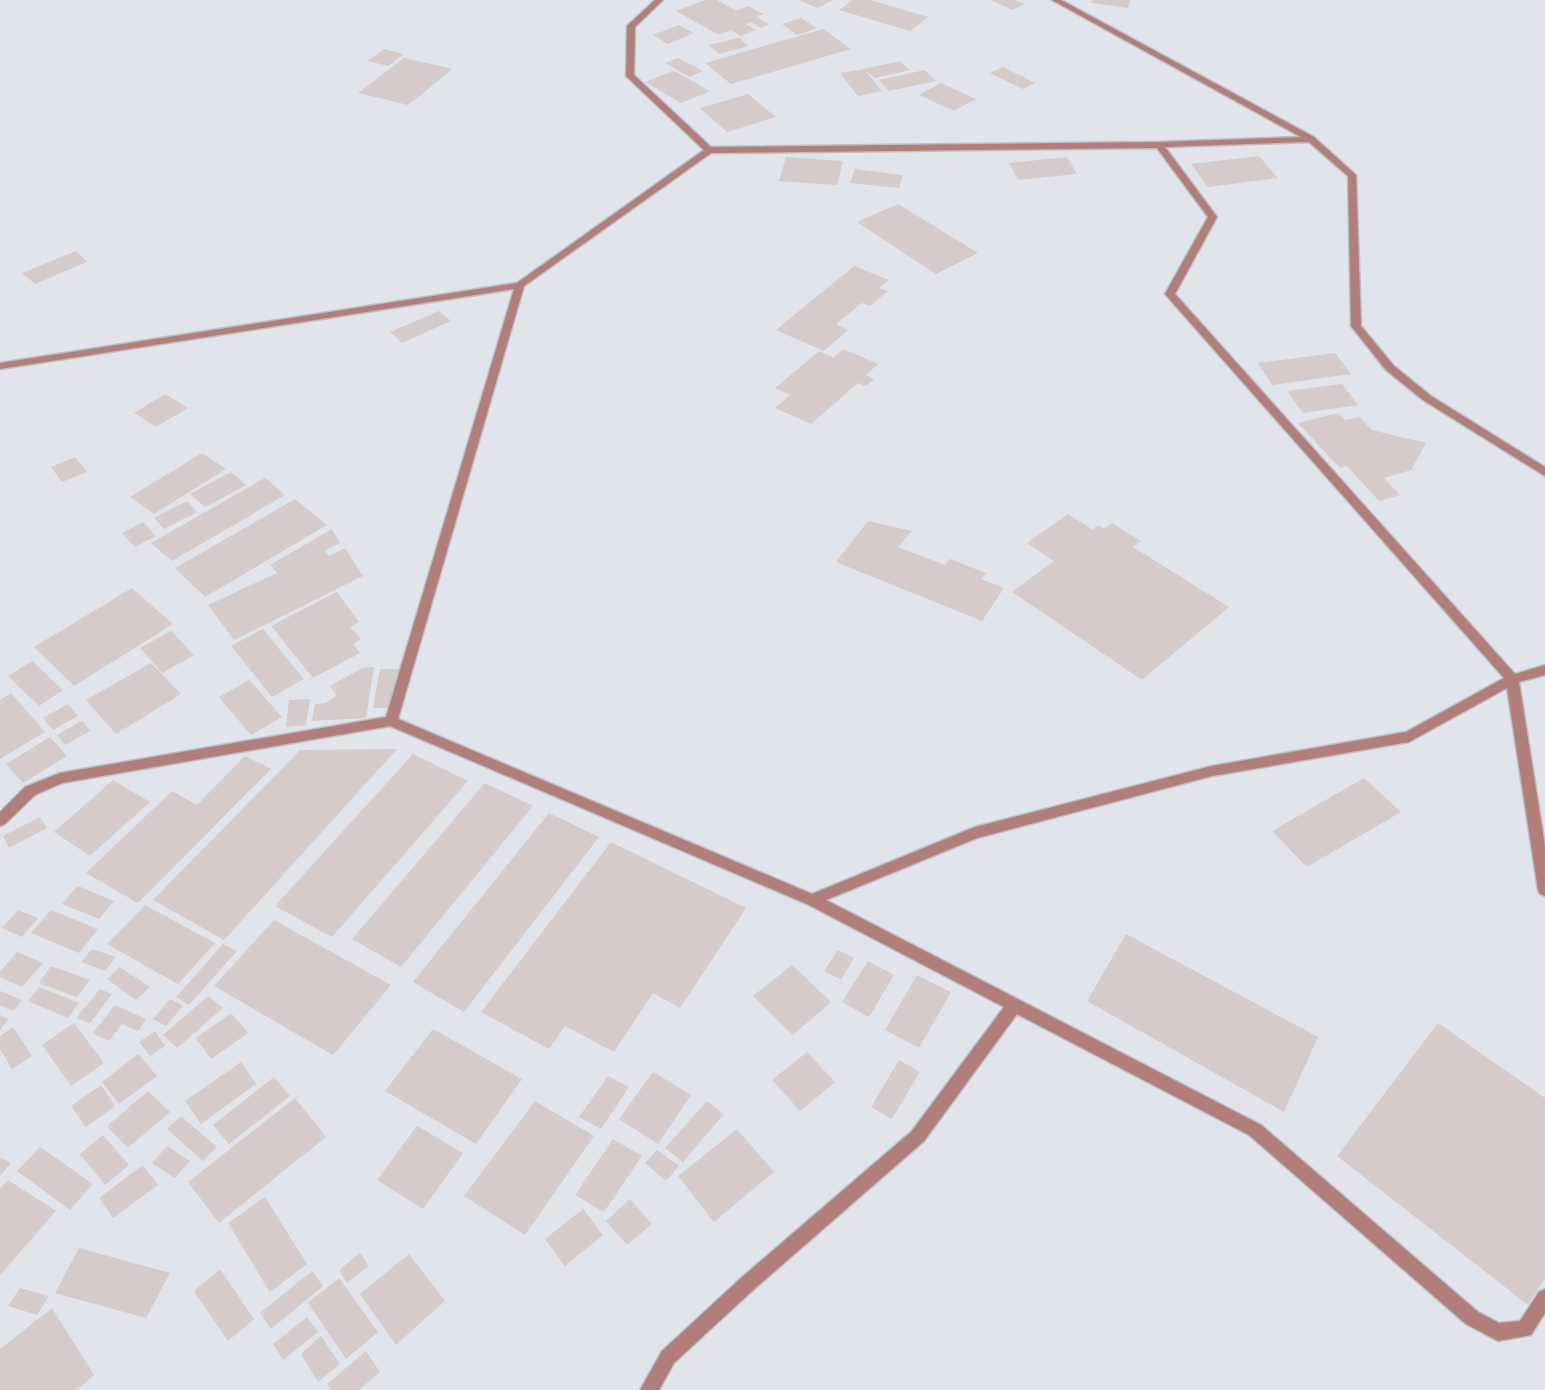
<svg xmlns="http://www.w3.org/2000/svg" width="1545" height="1390" viewBox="0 0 1545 1390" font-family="Karla,sans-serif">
<rect width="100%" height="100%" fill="#e2e4eb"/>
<path fill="#d4cbca" d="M705,0H717L736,11L748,6L763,14L756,17L769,24L761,28L751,22L745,24L756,30L741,36L731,30L719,35L676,11Z
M799,0H833L817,8Z
M853,0H870L928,17L910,31L839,10Z
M991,0H1014L1024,4L1012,10Z
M1092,0H1130L1128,8L1091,3Z
M801,18L817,28L797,35L782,24Z
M679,25L694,33L668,44L653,35Z
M823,29L851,49L731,84L705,63Z
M739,38L749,46L719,54L709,45Z
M384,49L404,54L388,66L368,61Z
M404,58L453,69L408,105L358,93Z
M678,58L703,71L690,77L665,63Z
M900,61L910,70L875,78L864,69Z
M1003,67L1035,83L1023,89L990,73Z
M864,69L882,91L858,96L840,73Z
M925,70L936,81L889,91L879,80Z
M674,71L710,91L681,103L645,82Z
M941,83L976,99L954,111L919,95Z
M748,94L776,117L727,132L700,108Z
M1259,156L1278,178L1208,187L1191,164Z
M786,157L843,161L837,185L779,181Z
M1067,157L1077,174L1018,180L1009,163Z
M855,169L903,175L899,188L850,183Z
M898,204L978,253L936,274L857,222Z
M76,251L87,262L35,284L22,273Z
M854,266L889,280L879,288L888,291L870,306L862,303L836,324L848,330L824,351L776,330Z
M439,311L451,321L402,343L390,332Z
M843,349L878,364L866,375L874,379L866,386L858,383L811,424L775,408L790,395L775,388L819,351L833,358Z
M1335,353L1351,374L1272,385L1258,363Z
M1342,384L1358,405L1303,413L1287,391Z
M165,394L188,408L156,427L134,413Z
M1338,413L1345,420L1359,417L1372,430L1426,443L1411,470L1384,478L1400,495L1379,501L1347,466L1340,468L1298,423Z
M202,453L226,469L154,514L130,497Z
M75,457L87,472L62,482L51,467Z
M231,472L246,485L205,507L190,494Z
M265,478L285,495L172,561L151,543Z
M295,499L327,525L205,597L175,568Z
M187,501L197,512L164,529L154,518Z
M1068,514L1093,530L1098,525L1104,529L1112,523L1141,541L1133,547L1229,607L1142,680L1012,592L1054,561L1027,543Z
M868,521L912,531L898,547L945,565L950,559L986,573L981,579L1004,588L982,621L836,562Z
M143,522L156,536L135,547L122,533Z
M332,529L340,543L324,551L329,556L345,548L363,576L234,640L208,605L277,573L270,565Z
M132,588L173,624L74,686L34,647Z
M337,592L359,622L350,627L361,639L353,644L360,653L313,678L271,626Z
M263,629L304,679L272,697L231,646Z
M171,631L194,655L162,673L140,648Z
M32,661L63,690L39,706L8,676Z
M151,663L181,694L116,734L86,700Z
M374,667L366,718L312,721L315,704L325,703L337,696L330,686L362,668Z
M380,669H401L395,708H373Z
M249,680L282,717L251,735L219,697Z
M11,693L45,732L0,759V700Z
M310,699L306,725L286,727L289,700Z
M68,704L78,716L53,730L43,718Z
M82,721L90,731L65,745L57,735Z
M50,737L67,756L23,783L6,764Z
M397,749L224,940L153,900L300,750Z
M413,754L468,781L332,937L275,906Z
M245,756L271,769L138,903L86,873L172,791L197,805Z
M1364,778L1401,812L1307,867L1272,831Z
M113,780L150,802L90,856L54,832Z
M485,783L533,806L401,967L352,939Z
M549,813L599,837L464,1012L413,982Z
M40,817L47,828L9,848L3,836Z
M611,842L746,908L680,1008L653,993L614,1052L565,1026L549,1049L481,1012Z
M78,886L114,901L99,919L62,904Z
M145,905L215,943L178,984L107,944Z
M18,910L38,918L22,937L2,928Z
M51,910L98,929L79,953L31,933Z
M274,920L391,985L333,1055L214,986Z
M1126,934L1318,1037L1284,1112L1087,1001Z
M223,944L237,951L189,1005L176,997Z
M92,949L116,957L105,971L81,962Z
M838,950L854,958L841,980L824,971Z
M17,952L43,963L22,987L0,977V972Z
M868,961L894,975L869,1017L842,1002Z
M792,965L831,1002L793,1035L753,996Z
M51,966L90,980L77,997L39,983Z
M120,967L150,987L136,1000L107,979Z
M917,975L951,992L919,1048L885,1030Z
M39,987L79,1003L68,1018L28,1001Z
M100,989L112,994L90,1023L76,1018Z
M0,991L22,1000L13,1011L0,1005Z
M208,996L223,1008L177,1048L163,1035Z
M170,999L183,1006L166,1026L153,1019Z
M115,1005L146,1019L138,1031L122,1024L109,1041L93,1033Z
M231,1013L248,1033L211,1059L196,1038Z
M0,1015L9,1019L0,1030Z
M74,1023L104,1063L71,1086L42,1045Z
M1438,1023L1545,1098V1278L1528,1305L1337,1156Z
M13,1027L32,1056L12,1069L0,1049V1036Z
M433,1029L522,1079L476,1144L385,1091Z
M155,1031L165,1046L150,1056L139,1042Z
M807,1052L835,1082L800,1111L772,1080Z
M138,1054L157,1076L119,1104L102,1082Z
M899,1060L920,1072L892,1119L871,1107Z
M241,1062L256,1084L201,1124L185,1101Z
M653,1072L691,1095L658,1144L619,1119Z
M608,1076L629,1087L601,1129L579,1117Z
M274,1077L290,1096L229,1144L213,1125Z
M101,1085L115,1106L86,1127L71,1106Z
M148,1091L170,1112L128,1148L107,1126Z
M295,1098L326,1137L219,1223L188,1182Z
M535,1101L594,1136L525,1235L464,1196Z
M707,1101L724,1114L683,1162L665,1148Z
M181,1116L217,1147L203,1161L167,1129Z
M417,1126L463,1153L423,1209L377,1180Z
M737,1129L774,1172L714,1222L678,1176Z
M103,1135L129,1165L105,1185L80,1154Z
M613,1139L642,1156L604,1212L575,1195Z
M167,1146L190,1161L175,1178L152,1163Z
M40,1147L93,1184L70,1210L17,1171Z
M657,1150L679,1166L666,1181L645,1163Z
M0,1157L11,1163L0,1176Z
M143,1165L158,1185L113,1218L99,1198Z
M8,1180L56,1211L0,1275V1189Z
M265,1197L307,1264L270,1292L228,1223Z
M630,1199L652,1224L627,1245L606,1221Z
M583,1209L603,1235L565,1266L545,1239Z
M79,1248L170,1273L146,1318L55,1293Z
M360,1253L369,1266L347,1283L339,1270Z
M409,1254L445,1301L396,1345L360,1294Z
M220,1269L254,1319L228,1341L194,1291Z
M312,1271L323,1286L271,1329L260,1313Z
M339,1278L378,1332L346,1359L308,1303Z
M20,1288L49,1296L37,1315L8,1306Z
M52,1308L94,1375L76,1390H0V1349Z
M307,1317L318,1332L283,1360L273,1344Z
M321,1336L340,1364L318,1382L301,1354Z
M366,1351L380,1372L359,1390H331L327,1384Z"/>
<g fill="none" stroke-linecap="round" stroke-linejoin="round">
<g stroke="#bdbfc5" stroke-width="3">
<path id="street" d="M655,0H663L635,27L634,75L711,147L1159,142L1301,137L1052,0H1061L1314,137L1356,175L1361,326L1394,366L1431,396L1545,467V476L1423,400L1386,370L1351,326L1348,176L1309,142L1165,147L1217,217L1175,294L1515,674L1545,665V675L1519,682L1545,846V896L1540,894L1538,890L1507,688L1409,742L1212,776L977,838L826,900L1261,1125L1478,1312L1499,1323L1520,1321L1539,1292L1545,1289V1313L1531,1335L1498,1341L1466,1324L1249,1135L1017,1014L924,1141L752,1291L674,1363L659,1390H640L662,1351L740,1279L912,1131L1004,1007L807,904L390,726L62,783L35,795L5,824L0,826V812L25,787L60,773L386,717L514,289L0,369V363L517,283L704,150L626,76L627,26ZM1157,148L1208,217L1165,294L1504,678L1406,732L1212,766L975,827L812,894L398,719L524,286L711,153Z"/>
</g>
<use href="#street" fill="#b27e7a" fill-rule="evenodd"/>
</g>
</svg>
